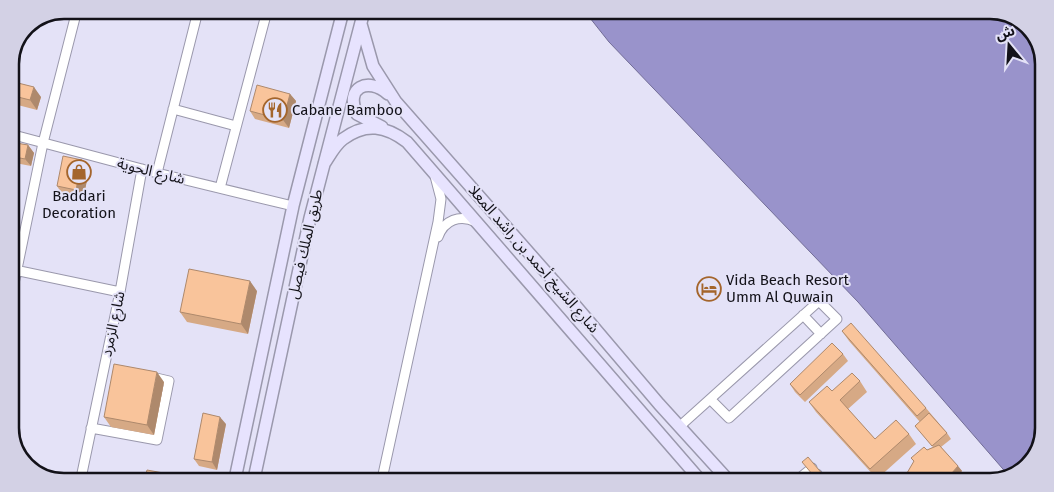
<svg xmlns="http://www.w3.org/2000/svg" width="1054" height="492" viewBox="0 0 1054 492" font-family="'Fira Sans','Noto Sans Arabic',sans-serif">
<rect width="100%" height="100%" fill="#e4e2f7"/>
<path fill="#9993cb" stroke="#716c96" d="M596,12L1011,14L1035,34L1044,60L1040,449L1020,473L1009,476L858,302L609,42L590,18Z"/>
<g fill="none" stroke-linecap="round" stroke-linejoin="round">
<g stroke="#9a98ac" stroke-width="11">
<path id="street" d="M173,109L236,126
M10,134L157,173L293,206
M157,173L198,11
M220,188L267,11
M438,237C444,220 460,214 476,222
M10,269L120,292
M10,303L43,143L77,10
M803,315L821,334
M679,427L819,301L837,319L729,418L711,400
M91,428L157,440L169,381L152,377
M81,478L120,292L142,169
M382,479L438,222L441,199L435,176
M796,481L812,468
M808,481L817,474"/>
</g>
<g stroke="#9a98ac" stroke-width="14">
<path id="secondary" d="M361,24L373,66L396,102L574,304L659,404L729,481
M382,127L357,114C344,88 368,76 388,94
M324,164C330,155 335,145 343,139C366,122 386,126 407,142L701,481
M235,479L293,206L343,11
M254,479L310,218L364,11"/>
</g>
<use href="#street" stroke="#fff" stroke-width="9"/>
<use href="#secondary" stroke="#e7e3fe" stroke-width="11"/>
</g>
<path fill="#d6a985" d="M10,81L41,97L37,110L10,103Z
M290,94L296,101L289,128L255,119L250,111Z
M10,142L28,145L34,153L31,166L10,162Z
M89,170L83,200L64,197L57,186Z
M257,291L248,334L187,322L180,312Z
M842,331L926,408L947,433L951,439L941,447L962,471L955,478L958,482H913L910,478L907,473L914,462L911,458L933,447L915,426L920,422L849,341Z
M843,354L848,361L805,402L795,392L790,384Z
M860,381L867,392L848,409L875,439L909,434L916,444L877,479L816,412L809,402L832,391Z
M164,382L154,435L111,427L104,417Z
M226,424L217,470L199,466L194,459Z
M824,476L826,479L823,481H818Z"/>
<path fill="#ae896c" d="M34,87L41,97L37,110L30,100Z
M290,94L296,101L289,128L283,120Z
M28,145L34,153L31,166L25,159Z
M82,160L89,170L83,200L76,190Z
M250,281L257,291L248,334L241,324Z
M157,372L164,382L154,435L147,425Z
M220,417L226,424L217,470L212,462Z
M958,466L962,471L955,479L951,474Z"/>
<path fill="#f9c49b" stroke="#ae896c" d="M10,81L34,87L30,100L10,95Z
M257,85L290,94L283,120L250,111Z
M10,142L28,145L25,159L10,156Z
M63,156L82,160L76,190L57,186Z
M189,269L250,281L241,324L180,312Z
M851,323L926,408L917,416L842,331Z
M832,343L843,354L800,395L790,384Z
M114,364L157,372L147,425L104,417Z
M852,373L860,381L840,400L875,439L896,420L909,434L870,469L809,402L827,386L832,391Z
M203,413L220,417L212,462L194,459Z
M929,413L947,433L932,446L915,426Z
M939,445L958,466L951,474L956,479L952,482H915L907,473L914,461L911,458L924,447L927,450Z
M808,457L824,476L818,481L802,462Z
M147,470L191,478H145Z"/>
<defs>
<g id="restaurant-ring" transform="scale(1.25)"><circle r="9.5" fill="#e4e2f7" stroke="#a4652c" stroke-width="1.5"/><path d="M-5-6h1v4h1v-4h1v4h1v-4h1v5L-1.5 .5V6h-2V.5L-5-1ZM5-6V6H3V1.5H1.5Q1.5-4 5-6Z" fill="#a4652c"/></g>
<g id="shop-ring" transform="scale(1.25)"><circle r="9.5" fill="#e4e2f7" stroke="#a4652c" stroke-width="1.5"/><path d="M-5-2.5h2.3a2.7 3.5 0 0 1 5.4 0H5L5.5 6h-11ZM-1.5-2.5h3a1.5 2.3 0 0 0-3 0Z" fill="#a4652c"/></g>
<g id="hotel-ring" transform="scale(1.25)"><circle r="9.5" fill="#e4e2f7" stroke="#a4652c" stroke-width="1.5"/><path d="M-6-4.5h1.5V1H6V5H4.5V3h-9V5H-6ZM-4 0a1.8 1.8 0 1 1 3.6 0ZM.5 0V-2.5h3Q6-2.5 6 0Z" fill="#a4652c"/></g>
</defs>
<g fill-rule="evenodd">
<use href="#restaurant-ring" x="275" y="110"/>
<use href="#shop-ring" x="79" y="172"/>
<use href="#hotel-ring" x="709" y="289"/>
</g>
<g text-anchor="middle" dominant-baseline="central" stroke-width="4" stroke-linejoin="round" paint-order="stroke">
<g font-size="15" fill="#131219" stroke="#e4e2f7" text-anchor="start">
<text x="292" y="110">Cabane Bamboo</text>
<text x="79" y="196" text-anchor="middle">Baddari<tspan x="79" dy="17">Decoration</tspan></text>
<text x="726" y="280">Vida Beach Resort<tspan x="726" dy="17">Umm Al Quwain</tspan></text>
</g>
<g font-size="15" fill="#131219" stroke="#e4e2f7">
<text transform="translate(151 171) rotate(14)">شارع الحوية</text>
<text transform="translate(305 244) rotate(-77)">طريق الملك فيصل</text>
<text transform="translate(534 259) rotate(49)">شارع الشيخ أحمد بن راشد المعلا</text>
<text transform="translate(113 324) rotate(-78)">شارع الزمرد</text>
</g>
</g>
<path d="M0 0H1054V492H0ZM64 19H990A45 45 0 0 1 1035 64V428A45 45 0 0 1 990 473H64A45 45 0 0 1 19 428V64A45 45 0 0 1 64 19Z" fill="#d3d1e5" fill-rule="evenodd"/>
<path fill="none" stroke="#131219" stroke-width="2.5" d="M64 19H990A45 45 0 0 1 1035 64V428A45 45 0 0 1 990 473H64A45 45 0 0 1 19 428V64A45 45 0 0 1 64 19Z"/>
<g transform="translate(1009 45) rotate(342)" stroke="#e4e2f7" stroke-width="4" paint-order="stroke">
<path d="M0-4L9 19L0 12L-9 19Z" fill="#131219"/>
<text y="-8" font-size="14" font-weight="bold" text-anchor="middle" fill="#131219">ش</text>
</g>
</svg>
